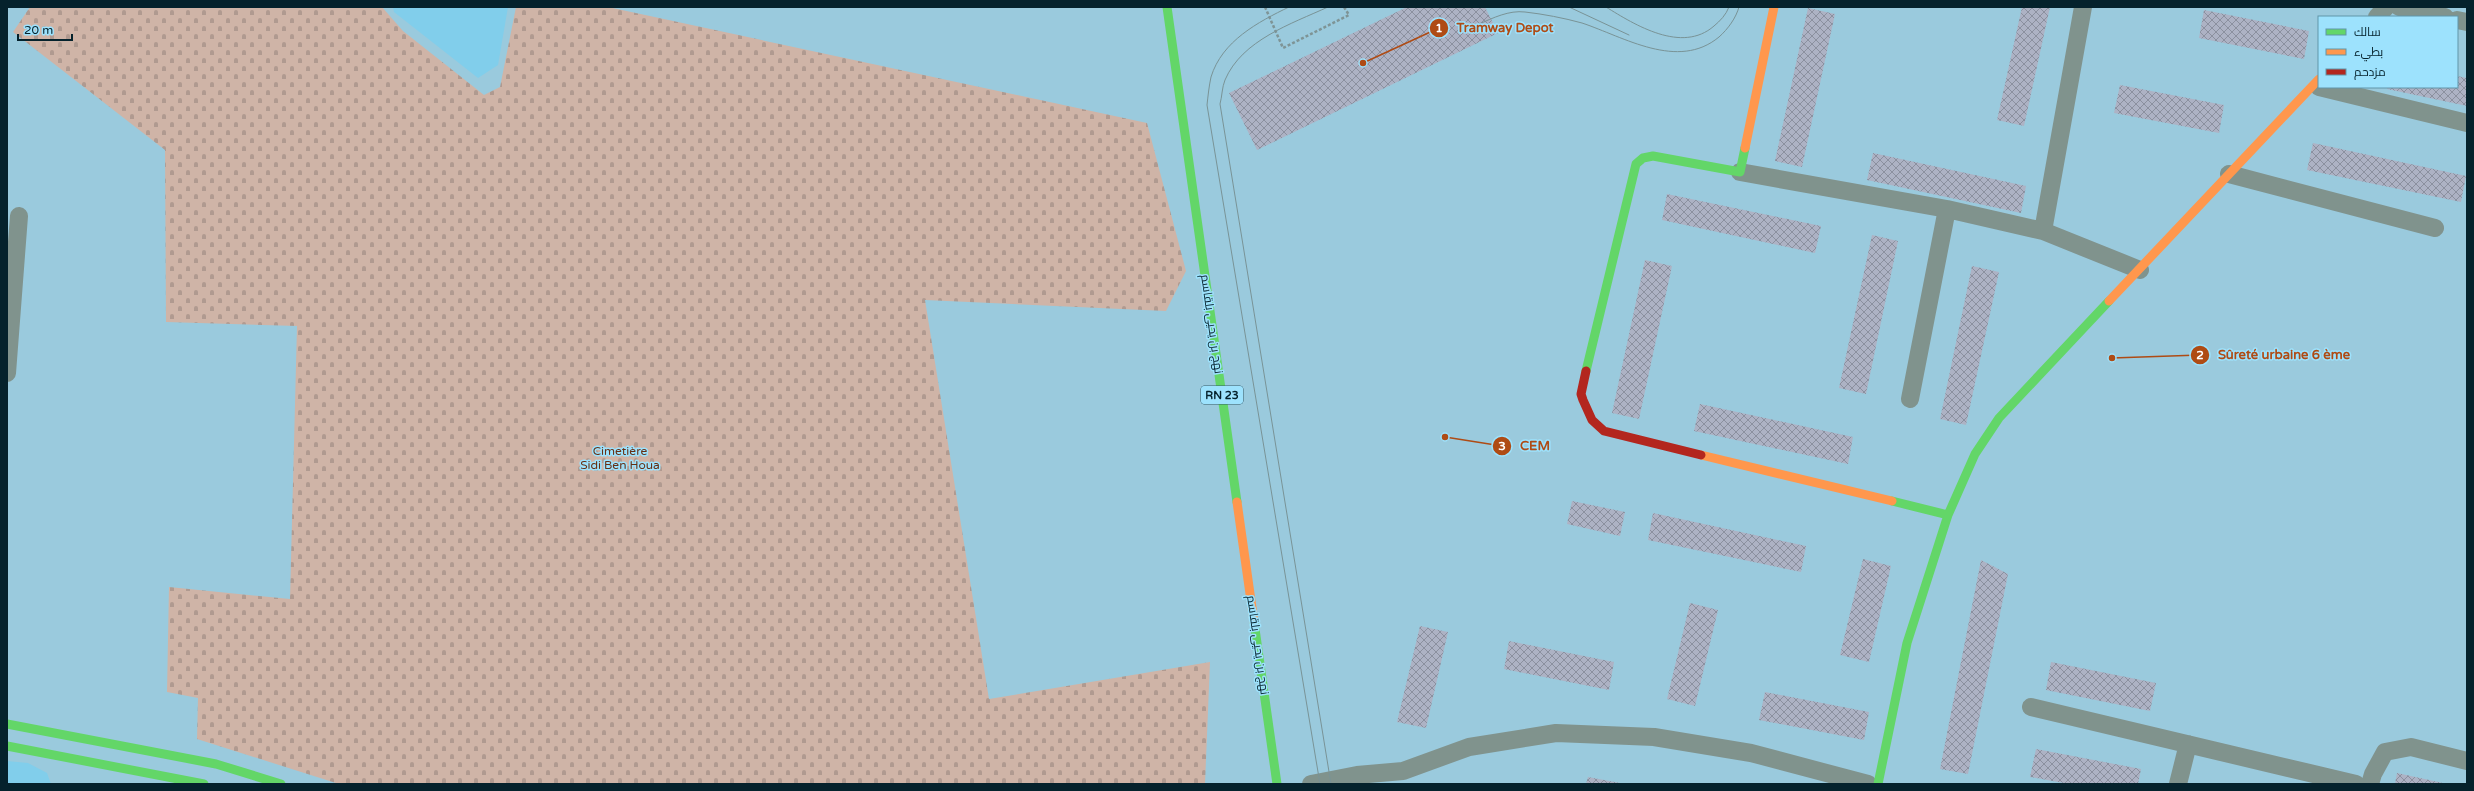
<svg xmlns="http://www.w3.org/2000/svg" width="2474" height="791" viewBox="0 0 2474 791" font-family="'Varela Round',Cairo,sans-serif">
<defs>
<pattern id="cemetery-stones" width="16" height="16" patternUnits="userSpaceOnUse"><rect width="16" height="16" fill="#cfb4a7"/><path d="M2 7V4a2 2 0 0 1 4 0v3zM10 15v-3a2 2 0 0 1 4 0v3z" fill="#b09a90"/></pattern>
<pattern id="building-cross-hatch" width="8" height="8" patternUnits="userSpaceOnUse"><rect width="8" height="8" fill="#adb2c4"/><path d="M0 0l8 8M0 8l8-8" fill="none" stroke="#8b909f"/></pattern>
</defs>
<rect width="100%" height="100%" fill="#9acadd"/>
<path fill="#81ceeb" d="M393,7H508L498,65L478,78L394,12Z
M7,761L28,763L47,773L51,784H7Z"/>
<path fill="url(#cemetery-stones)" d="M30,7H382L403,31L484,95L500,87L516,7H608L1147,123L1186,271L1166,311L925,300L989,699L1210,662L1205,784H339L197,739L198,698L167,692L169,587L290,599L297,326L166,322L165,150L13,32Z"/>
<path fill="url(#building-cross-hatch)" d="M1407,7H1485L1498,33L1257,150L1229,93Z
M2022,7H2050L2024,126L1997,120Z
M1808,8L1835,14L1802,167L1775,161Z
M2204,10L2309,31L2304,59L2199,38Z
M2457,76L2467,78V106L2387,89V87H2457Z
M2120,85L2224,105L2219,133L2114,113Z
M2313,143L2466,176L2461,202L2307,170Z
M1873,153L2026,186L2021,213L1867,180Z
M1667,194L1821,226L1815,253L1662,220Z
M1872,235L1898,241L1866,394L1839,388Z
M1645,260L1672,266L1639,419L1612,413Z
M1972,266L1999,272L1966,425L1940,419Z
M1700,404L1853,437L1848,464L1694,431Z
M1572,501L1625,512L1620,536L1567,524Z
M1653,513L1806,546L1801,572L1648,540Z
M1863,559L1891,566L1869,662L1840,655Z
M1981,560L2008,574L1968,774L1940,769Z
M1690,603L1718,610L1695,706L1667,699Z
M1420,626L1448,632L1426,728L1397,722Z
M1509,641L1614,662L1609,690L1504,669Z
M2051,662L2156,683L2150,711L2046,690Z
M1765,692L1869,712L1864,740L1759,720Z
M2036,749L2141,769L2138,784H2069L2030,777Z
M2397,773L2443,783V784H2395Z
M1588,777L1620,783V784H1586Z"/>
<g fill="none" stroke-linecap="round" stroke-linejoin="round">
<path stroke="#7e9496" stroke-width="2.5" stroke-dasharray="3 2" stroke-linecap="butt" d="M1265,7L1283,48L1349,15L1344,7"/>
<path stroke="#80938d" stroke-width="18" d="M2399,7L2445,17
M2377,17L2386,7
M2457,20L2467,22
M2319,87L2467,123
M1740,172L1947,209L2043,231L2140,270
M2229,174L2435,228
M2043,231L2083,7
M7,373L19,216
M1910,399L1947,209
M2031,707L2356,784
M1311,784L1357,775L1403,771L1469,747L1556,733L1654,737L1751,753L1868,784
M2178,784L2188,744
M2370,784L2373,774L2385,752L2411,747L2467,761"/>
<path stroke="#63d668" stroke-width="9" d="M1167,7L1237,502
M1586,371L1636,164L1643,158L1653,156L1740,172L1745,148
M1892,501L1948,515
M1254,622L1277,784
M7,724L216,764L281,784
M7,746L204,784
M1878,784L1907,643L1948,515L1975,454L1999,418L2109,301"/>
<path stroke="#ff974d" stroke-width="9" d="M1745,148L1774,7
M2109,301L2319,79
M1701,455L1892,501
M1237,502L1254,622"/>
<path stroke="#b3261e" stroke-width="9" d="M1586,371L1581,394L1583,400L1592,420L1604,431L1701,455"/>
<path stroke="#799396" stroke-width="1" d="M1289,7C1258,22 1222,41 1211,77C1209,86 1208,96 1207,105L1320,784
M1328,7C1291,24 1242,40 1225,80C1222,87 1222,97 1220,104L1331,784
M1569,7L1629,35
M1606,7C1635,25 1682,54 1714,26C1720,21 1726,15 1729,7
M1479,24C1493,18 1509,10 1525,12C1543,14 1564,18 1582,23C1624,37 1678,71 1719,37C1728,29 1736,18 1739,7"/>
</g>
<g text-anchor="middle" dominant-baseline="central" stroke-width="3" stroke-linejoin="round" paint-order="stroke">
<rect fill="#9de2fd" stroke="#335c6b" stroke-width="1" x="1201" y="386" width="42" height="18" rx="3"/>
<g font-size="11" font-weight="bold" fill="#05222c">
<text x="1222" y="395">RN 23</text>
</g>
<g font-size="12" fill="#05222c" stroke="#9de2fd">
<text transform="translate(1212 324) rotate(82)">نهج بن يحيى بلقاسم</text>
<text transform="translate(1258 645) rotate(82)">نهج بن يحيى بلقاسم</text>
</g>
<g font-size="12" fill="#672f13" stroke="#9de2fd">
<text x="620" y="451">Cimetière<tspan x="620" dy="14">Sidi Ben Houa</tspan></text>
</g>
</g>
<path fill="none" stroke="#af4b14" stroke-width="1.5" d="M1363 63L1439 28M2112 358L2200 355M1445 437L1502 446"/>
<g fill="#af4b14" stroke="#9de2fd" stroke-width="1.5">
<circle cx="1363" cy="63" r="4"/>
<circle cx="2112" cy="358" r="4"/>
<circle cx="1445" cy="437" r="4"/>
<circle cx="1439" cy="28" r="10"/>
<circle cx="2200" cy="355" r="10"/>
<circle cx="1502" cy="446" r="10"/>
</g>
<g font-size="12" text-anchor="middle" font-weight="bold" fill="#fff">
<text x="1439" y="32">1</text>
<text x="2200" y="359">2</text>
<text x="1502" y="450">3</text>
</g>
<g font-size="13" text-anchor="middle" font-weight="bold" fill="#af4b14" stroke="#9de2fd" stroke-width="3" stroke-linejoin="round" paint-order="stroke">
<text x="1505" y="32">Tramway Depot</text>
<text x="2284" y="359">Sûreté urbaine 6 ème</text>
<text x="1535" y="450">CEM</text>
</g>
<rect width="2474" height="791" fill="none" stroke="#05222c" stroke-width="16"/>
<rect x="2318" y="16" width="140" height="72" fill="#9de2fd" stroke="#6095a9"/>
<rect x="2326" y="29" width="20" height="6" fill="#63d668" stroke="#6095a9"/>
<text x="2354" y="36" font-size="12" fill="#05222c">سالك</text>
<rect x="2326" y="49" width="20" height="6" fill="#ff974d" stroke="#6095a9"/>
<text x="2354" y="56" font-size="12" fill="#05222c">بطيء</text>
<rect x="2326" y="69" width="20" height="6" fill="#b3261e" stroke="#6095a9"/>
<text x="2354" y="76" font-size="12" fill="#05222c">مزدحم</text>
<path d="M18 34v6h54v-6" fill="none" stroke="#05222c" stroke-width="2"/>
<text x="24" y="34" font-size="12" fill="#05222c" stroke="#9de2fd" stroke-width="3" paint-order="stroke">20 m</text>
</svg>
